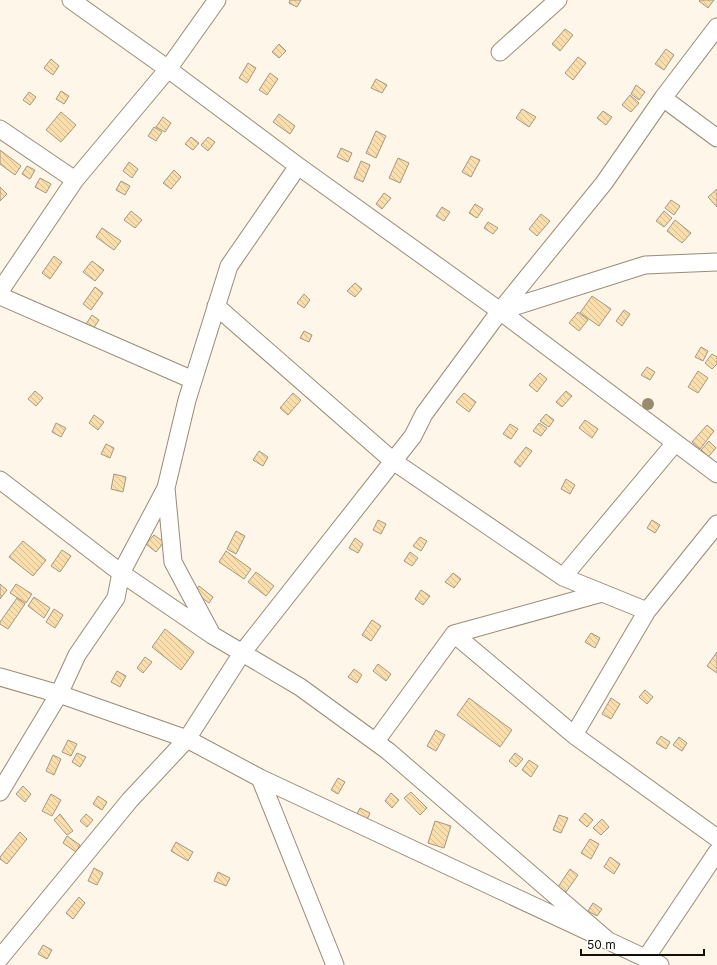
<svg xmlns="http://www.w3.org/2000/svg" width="717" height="965" viewBox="0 0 717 965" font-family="Inter,sans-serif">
<defs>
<pattern id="building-back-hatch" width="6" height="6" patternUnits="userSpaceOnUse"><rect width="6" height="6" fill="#fadfad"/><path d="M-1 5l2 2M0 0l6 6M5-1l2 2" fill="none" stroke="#d5be93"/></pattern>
</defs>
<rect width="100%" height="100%" fill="#fef6e8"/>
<path fill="url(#building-back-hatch)" stroke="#a49781" d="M290,0H301L297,7L289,3Z
M700,0H714L708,8L699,1Z
M565,29L573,35L560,51L552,44Z
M279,44L286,51L279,58L272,52Z
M666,49L674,55L664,70L655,64Z
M578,57L586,63L573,80L565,73Z
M51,59L59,66L53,75L44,68Z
M248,63L256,68L247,83L239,78Z
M270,73L278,79L267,95L259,90Z
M376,79L387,85L382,93L371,88Z
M636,85L645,92L639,100L631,94Z
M61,91L69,96L64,104L56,99Z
M29,92L36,97L30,105L23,100Z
M630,95L639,103L631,112L622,105Z
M522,109L536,117L529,127L516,118Z
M603,111L612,117L606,125L597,118Z
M61,112L76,125L61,142L46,130Z
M279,114L295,126L290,134L273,122Z
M163,117L171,123L165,132L156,127Z
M154,127L162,132L156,141L148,136Z
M376,131L386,136L376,158L366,153Z
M191,137L199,143L193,150L185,144Z
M208,137L215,142L208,151L201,145Z
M341,148L352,153L348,162L337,157Z
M0,150L21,166L15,175L0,164Z
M471,156L480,160L471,177L462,172Z
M398,158L409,163L400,183L389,178Z
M361,161L370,165L363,182L354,178Z
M129,162L138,169L132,178L123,171Z
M27,166L35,170L30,179L22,174Z
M174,170L181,177L171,189L163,183Z
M40,178L51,184L46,193L35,187Z
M121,181L130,186L125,195L116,190Z
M0,187L7,194L0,201Z
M717,189V207L708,197Z
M384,193L391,198L382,209L376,204Z
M671,200L680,206L674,215L665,208Z
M475,204L483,209L477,218L469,213Z
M442,207L450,212L444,221L436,216Z
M131,211L142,220L135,228L124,220Z
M664,211L672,218L664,227L656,221Z
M541,214L550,221L537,236L529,229Z
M675,220L691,233L682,243L667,231Z
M488,222L498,228L493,234L484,228Z
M102,228L121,241L114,250L96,237Z
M54,256L62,262L50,279L42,273Z
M92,261L104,270L95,281L83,272Z
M355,283L362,289L355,297L347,291Z
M95,287L103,293L91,310L83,304Z
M304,294L310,300L304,308L297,303Z
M592,296L611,309L599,326L580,313Z
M624,310L630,314L622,326L616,321Z
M578,312L588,320L579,331L569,323Z
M92,315L99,320L91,332L84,327Z
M304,331L312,335L309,342L300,338Z
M701,347L708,351L703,361L695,357Z
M712,354L717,357V364L712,369L705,363Z
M647,367L655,372L650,380L641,375Z
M698,371L708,378L698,393L688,387Z
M540,373L547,379L537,392L529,385Z
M35,391L43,398L36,406L28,399Z
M566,391L572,396L562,407L556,402Z
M293,393L301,400L288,415L280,408Z
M464,393L476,402L469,412L456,402Z
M546,414L554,420L549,427L540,421Z
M94,415L104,422L98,430L89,423Z
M585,420L598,429L592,438L579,428Z
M56,423L66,428L61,437L52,432Z
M539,423L547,428L541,436L533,431Z
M510,424L518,429L511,439L503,434Z
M707,425L714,431L700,449L692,442Z
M709,441L716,448L708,457L701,450Z
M106,444L114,448L110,458L101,454Z
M526,447L532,451L520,467L514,462Z
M259,451L268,457L263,466L253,460Z
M114,474L126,477L123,492L111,489Z
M566,479L575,485L570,494L561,489Z
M378,520L386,524L381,534L373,530Z
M652,520L660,525L655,533L647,528Z
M236,531L245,536L236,554L227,549Z
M154,535L164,542L156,552L146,544Z
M420,537L427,541L421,551L413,546Z
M355,538L363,544L358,553L349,548Z
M23,541L46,560L33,576L9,557Z
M62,550L71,556L60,572L51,566Z
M226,551L251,569L244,579L219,562Z
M410,552L418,558L412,566L404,561Z
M256,572L274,586L266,596L248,582Z
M453,573L461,579L454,588L445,582Z
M0,584L7,590L0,599Z
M16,584L32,594L26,603L10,593Z
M199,586L213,597L209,603L194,592Z
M421,590L430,596L423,605L415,599Z
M34,597L50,608L44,618L28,606Z
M17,598L25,604L8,629L0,624V622Z
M54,609L63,615L55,628L46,622Z
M372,620L381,626L371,641L362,635Z
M165,629L194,652L181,670L152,647Z
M591,633L600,638L595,648L585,642Z
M717,652V673L707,666Z
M145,657L152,662L143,673L137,668Z
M378,664L391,674L386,681L373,671Z
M354,669L362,675L357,683L348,677Z
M117,671L126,676L120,687L111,682Z
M645,690L653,697L647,704L639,697Z
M469,698L512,730L500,747L457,715Z
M611,698L620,704L611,719L602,714Z
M436,730L445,735L436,751L427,746Z
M661,736L670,742L666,749L656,743Z
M679,737L687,743L682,751L673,745Z
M68,740L77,744L71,756L62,752Z
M77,753L86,757L80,767L72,762Z
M515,753L523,759L516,767L509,761Z
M53,755L61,759L54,775L46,771Z
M529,760L538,766L531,777L522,770Z
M338,778L345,782L338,794L331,790Z
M23,786L31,794L25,802L16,794Z
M411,792L427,808L420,815L404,798Z
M391,793L399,800L392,808L385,801Z
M51,794L61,800L52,816L42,811Z
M98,796L107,802L102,810L93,804Z
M360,808L370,813L365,824L355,818Z
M585,813L593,820L587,827L579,820Z
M60,814L73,831L67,835L54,820Z
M86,814L93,820L87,827L80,821Z
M559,815L568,818L561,833L553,830Z
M602,819L609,827L601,835L593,828Z
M435,821L451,826L444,848L428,843Z
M20,832L27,839L7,864L0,859V857Z
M67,836L80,845L76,852L63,843Z
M590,839L599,844L591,859L581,853Z
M176,842L193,852L188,861L171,851Z
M610,857L620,864L614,874L604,867Z
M94,868L103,873L97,885L88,881Z
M570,869L578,875L566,892L558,887Z
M218,872L230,878L226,886L214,881Z
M79,897L85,903L73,919L66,913Z
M593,903L602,909L597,916L588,911Z
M43,945L52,950L47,959L38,954Z"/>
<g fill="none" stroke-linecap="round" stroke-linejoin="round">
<g stroke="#998c77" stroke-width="19">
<path id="street" d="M71,0L168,69L298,166L500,311L717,474
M500,52L558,0
M663,98L717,138
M0,129L75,180
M0,291L75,180L168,69L217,0
M0,296L193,380
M216,306L393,461L563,577L647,611L717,524
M500,311L645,265L717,262
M0,480L121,573L212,635L300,687L388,751L607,940
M563,577L675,443
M211,633L173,562L166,488L187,400L229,266L298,166
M454,634L574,735L717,838
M0,677L59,694L187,739L260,778L660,965
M574,735L647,611
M376,741L454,634L602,593
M260,778L335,965
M0,792L59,694L77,655L116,598L121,573L166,488
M0,958L130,800L187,739L242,653L413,436L424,414L500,311L604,183L663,98L717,27
M646,958L717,852"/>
</g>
<use href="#street" stroke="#fff" stroke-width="17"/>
</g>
<circle fill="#998b6e" cx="648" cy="404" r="6"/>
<path d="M581 949v6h123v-6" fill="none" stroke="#130f07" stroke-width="2"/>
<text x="587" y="949" font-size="12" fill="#130f07" stroke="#ffffff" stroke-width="3" paint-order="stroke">50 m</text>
</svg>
